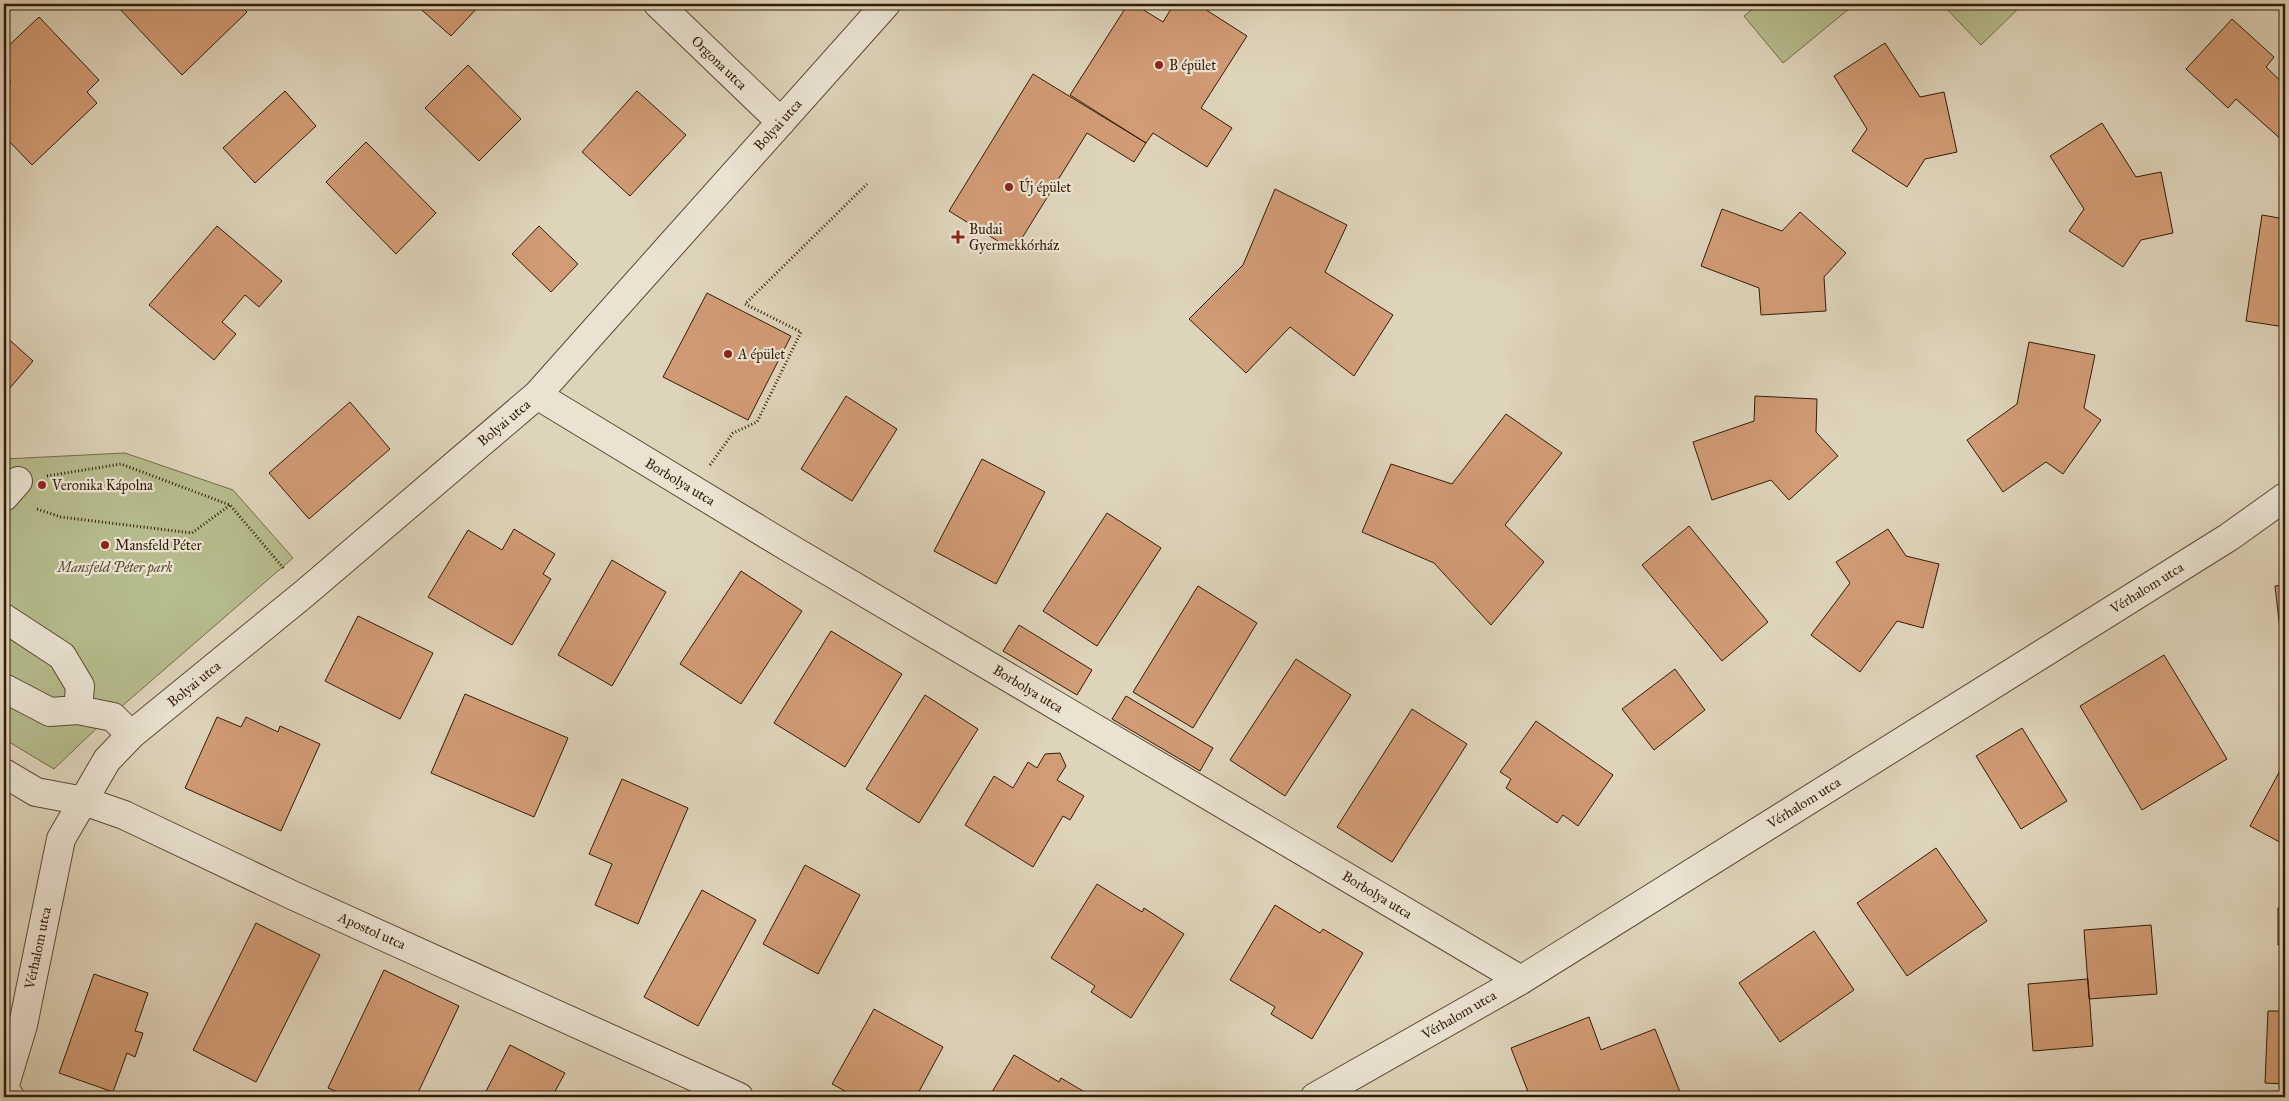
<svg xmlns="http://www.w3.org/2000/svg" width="2289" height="1101" viewBox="0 0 2289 1101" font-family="'IM FELL Great Primer',serif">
<rect width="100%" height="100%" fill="#ded4ba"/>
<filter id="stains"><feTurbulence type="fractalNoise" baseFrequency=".004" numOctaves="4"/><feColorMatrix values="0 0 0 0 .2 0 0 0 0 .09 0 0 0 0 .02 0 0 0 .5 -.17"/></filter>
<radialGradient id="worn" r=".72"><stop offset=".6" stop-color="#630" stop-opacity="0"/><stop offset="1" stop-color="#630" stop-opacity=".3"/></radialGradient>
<path fill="#b6bc8c" stroke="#756c48" d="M1759,4H1855L1783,63L1744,16Z
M1942,4H2023L1981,45Z
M125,453L233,490L293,558L99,726L54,769L4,739V459Z"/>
<path fill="#d19b75" stroke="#341b05" d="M121,4H239L247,12L182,75L118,7Z
M415,4H481L451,36Z
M1128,4H1134L1163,22L1174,4H1197L1247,36L1201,108L1232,128L1207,167L1153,133L1146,143L1070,95Z
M39,17L99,80L87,92L97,103L32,165L4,136V99L9,93L10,80L4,73V50Z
M2232,19L2274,57L2266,67L2285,85L2284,142L2236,99L2228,108L2186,69Z
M1885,43L1920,97L1944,92L1957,152L1925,159L1907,187L1852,151L1867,129L1834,76Z
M468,65L521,119L479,161L425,108Z
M1033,74L1146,143L1134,162L1087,133L1014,251L949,211Z
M285,91L316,126L255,183L223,148Z
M637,91L686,135L630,196L582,152Z
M2102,123L2136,177L2161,172L2173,233L2141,240L2123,267L2069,231L2084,209L2050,156Z
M366,142L436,213L396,254L326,182Z
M1275,189L1347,225L1325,272L1393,315L1354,376L1290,327L1246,373L1189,319L1243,265Z
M1722,209L1782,231L1800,212L1846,253L1824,277L1826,311L1761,315L1759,288L1701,266Z
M2262,215L2285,219V327L2246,321Z
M217,226L282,281L259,307L245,295L222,322L236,334L214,360L149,305Z
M539,226L578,264L551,292L512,254Z
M707,293L791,336L748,420L663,377Z
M4,335L33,361L4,395Z
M2029,342L2095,355L2084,408L2101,420L2063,474L2046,462L2003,492L1967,440L2017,404Z
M846,396L897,429L852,501L801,469Z
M1755,396L1817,399L1816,432L1838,456L1789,500L1771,480L1712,500L1693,442L1754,421Z
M350,402L390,449L309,519L269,473Z
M1506,414L1562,453L1505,525L1544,562L1491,625L1434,563L1362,532L1391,464L1452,484Z
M982,459L1045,492L996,584L934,551Z
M1107,513L1161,548L1097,646L1043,611Z
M1689,526L1768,622L1722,661L1642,565Z
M514,529L555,554L543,574L551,579L512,645L428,597L468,530L502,550Z
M1888,529L1906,556L1939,564L1923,628L1897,621L1860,672L1811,635L1850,583L1836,562Z
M612,560L666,592L612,686L558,655Z
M741,571L802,611L741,704L680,664Z
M2285,585V629L2280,630L2275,586Z
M1198,586L1257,623L1193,728L1133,692Z
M358,616L433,653L400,719L325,681Z
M1019,625L1092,670L1077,695L1003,651Z
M831,631L902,674L845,767L774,723Z
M2164,655L2227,759L2142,810L2080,706Z
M1296,659L1351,695L1285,796L1230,760Z
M1675,669L1705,710L1654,750L1622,709Z
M465,694L568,738L534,817L431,773Z
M925,695L978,729L919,823L866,789Z
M1126,696L1213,748L1200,771L1112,719Z
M1412,709L1467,744L1392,862L1337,827Z
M217,717L241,727L246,717L278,732L280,726L320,744L281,831L185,788Z
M1536,721L1613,775L1578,826L1563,815L1557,823L1506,788L1511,779L1500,772Z
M2022,728L2067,801L2021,829L1976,756Z
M1060,753L1066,766L1057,780L1084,796L1070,820L1063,816L1033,867L965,825L994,776L1013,788L1028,762L1037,768L1045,754Z
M2282,767L2285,768V845L2250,826Z
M622,779L688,808L638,924L595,905L612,864L589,854Z
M1936,848L1987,921L1907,976L1857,903Z
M805,865L860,895L818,974L763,944Z
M1097,884L1142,912L1144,908L1184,934L1131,1018L1091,992L1095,986L1051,958Z
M702,890L756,920L698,1026L644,997Z
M1275,905L1320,933L1323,929L1363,953L1312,1039L1271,1014L1275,1007L1230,980Z
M2278,908H2285V944L2278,945Z
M256,923L320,955L256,1082L193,1050Z
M2151,925L2157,994L2089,999L2084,930Z
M1814,931L1854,990L1780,1042L1739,983Z
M384,970L459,1006L416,1097H349L328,1088Z
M94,974L148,993L135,1031L143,1033L135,1057L127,1053L113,1092L59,1073Z
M2088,979L2093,1046L2033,1051L2028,984Z
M874,1009L943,1047L916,1097H856L832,1084Z
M2268,1011H2285V1084L2265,1083Z
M1589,1017L1601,1050L1655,1029L1682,1097H1530L1511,1048Z
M510,1045L565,1073L552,1097H483Z
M1014,1055L1059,1082L1061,1078L1093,1097H989Z"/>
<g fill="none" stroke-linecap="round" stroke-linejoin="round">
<g stroke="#5e4932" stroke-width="30">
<path id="street" d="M658,4L781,122
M537,395L791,549L1521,980
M4,497L18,481
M4,618L62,656L80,686L78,710
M4,688L50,712L78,710L113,717L131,735
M4,773L36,792L84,801L124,815L292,895L739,1097
M10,1097L4,1088L23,1025L61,839L107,760L131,735L305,593L537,395L886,4
M1315,1097L1521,980L2229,537L2285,497"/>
</g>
<path stroke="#341b05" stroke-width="3" stroke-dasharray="1 2.5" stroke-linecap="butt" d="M710,465L733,433L757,422L801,332L745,304L867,184
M47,476L121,464L230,505L285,570
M37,509L61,517L192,533L230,505"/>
<use href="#street" stroke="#eae3d2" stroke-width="28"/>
</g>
<g fill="#8f2418" stroke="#eae3d2" stroke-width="2">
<circle cx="1159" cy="65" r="5"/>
<circle cx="1009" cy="187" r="5"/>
<path d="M955.5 229.5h5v5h5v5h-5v5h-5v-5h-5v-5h5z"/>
<circle cx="728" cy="354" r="5"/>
<circle cx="42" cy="485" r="5"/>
<circle cx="105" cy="545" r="5"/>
</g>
<g text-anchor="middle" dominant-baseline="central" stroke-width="4.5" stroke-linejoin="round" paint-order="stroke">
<g font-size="14" fill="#341b05" stroke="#eae3d2">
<text transform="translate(719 63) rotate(44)">Orgona utca</text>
<text transform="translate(778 125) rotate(-48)">Bolyai utca</text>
<text transform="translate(504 423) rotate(-40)">Bolyai utca</text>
<text transform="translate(680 482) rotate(31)">Borbolya utca</text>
<text transform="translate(2147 588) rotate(-32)">Vérhalom utca</text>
<text transform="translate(194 684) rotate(-39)">Bolyai utca</text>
<text transform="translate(1028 689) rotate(31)">Borbolya utca</text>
<text transform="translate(1804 803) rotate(-32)">Vérhalom utca</text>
<text transform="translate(1377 895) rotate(31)">Borbolya utca</text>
<text transform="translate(372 931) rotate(24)">Apostol utca</text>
<text transform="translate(38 948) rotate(-78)">Vérhalom utca</text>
<text transform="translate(1459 1015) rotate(-30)">Vérhalom utca</text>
</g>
<g font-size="14" fill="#341b05" stroke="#eae3d2" text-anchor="start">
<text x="1169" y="65">B épület</text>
<text x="1019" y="187">Új épület</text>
<text x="969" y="229">Budai<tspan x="969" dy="16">Gyermekkórház</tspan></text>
<text x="738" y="354">A épület</text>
<text x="52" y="485">Veronika Kápolna</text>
<text x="115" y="545">Mansfeld Péter</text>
</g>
<g font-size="14" font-style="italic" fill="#5b4b2e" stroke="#eae3d2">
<text x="115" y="567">Mansfeld Péter park</text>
</g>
</g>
<rect width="2289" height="1101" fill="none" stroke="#ded4ba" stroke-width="20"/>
<rect x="5" y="5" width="2279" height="1091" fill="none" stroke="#341b05" stroke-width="2.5"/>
<rect x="10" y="10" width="2269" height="1081" fill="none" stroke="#341b05"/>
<rect width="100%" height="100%" filter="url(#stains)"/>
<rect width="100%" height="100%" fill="url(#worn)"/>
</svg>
